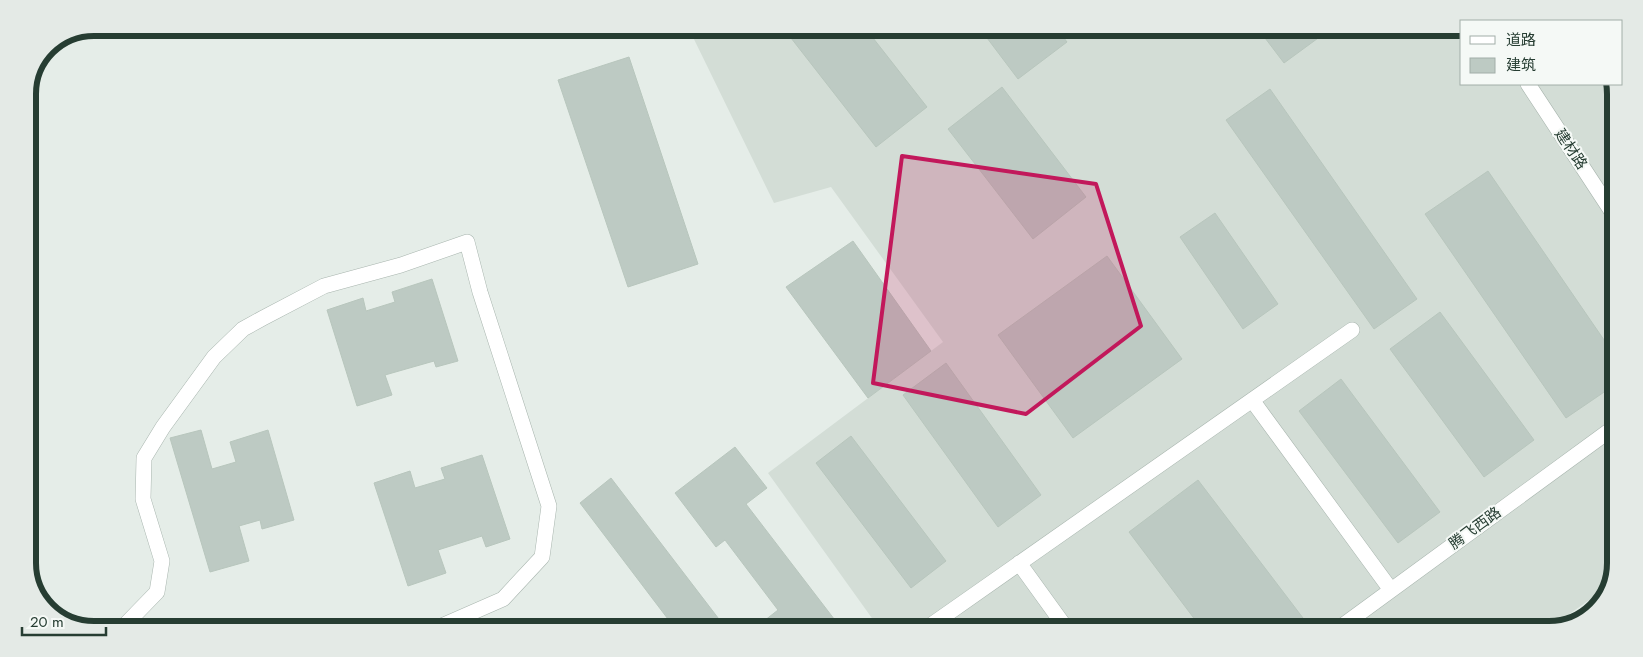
<svg xmlns="http://www.w3.org/2000/svg" width="1643" height="657" viewBox="0 0 1643 657" font-family="Jost,'Noto Sans SC',sans-serif">
<rect width="100%" height="100%" fill="#e5ede8"/>
<path fill="#d3ddd6" d="M689,29L1462,31V84H1613L1615,90L1612,584L1548,629L879,628L768,473L943,342L831,187L774,203Z"/>
<path fill="#bdcac3" stroke="#b8c6bd" d="M784,29H866L927,107L876,147Z
M981,30H1058L1067,42L1018,79Z
M1259,30L1323,31L1325,33L1284,63Z
M629,57L698,264L628,287L558,80Z
M1002,87L1086,197L1033,239L948,129Z
M1270,89L1417,299L1374,329L1226,120Z
M1488,171L1613,353V386L1566,418L1425,214Z
M1215,213L1278,304L1243,329L1180,237Z
M853,241L931,351L868,398L786,287Z
M1107,256L1182,359L1073,438L998,335Z
M432,279L458,361L436,367L434,361L385,375L392,395L357,406L327,310L363,298L366,311L395,302L392,292Z
M1440,312L1534,440L1484,477L1390,349Z
M946,363L1041,495L998,527L903,395Z
M1341,379L1440,512L1398,543L1299,411Z
M201,430L212,469L236,462L230,442L268,430L294,520L262,529L260,520L239,526L249,561L210,572L170,438Z
M851,436L946,561L911,588L816,463Z
M735,447L767,488L746,504L841,628H755L778,610L725,540L716,547L675,493Z
M482,455L510,539L486,547L482,536L438,550L446,573L408,586L374,483L410,471L415,488L445,479L441,468Z
M611,478L725,627H674L580,503Z
M1198,480L1303,618L1288,629H1202L1129,532Z"/>
<g fill="none" stroke-linecap="round" stroke-linejoin="round">
<g stroke="#a8b5ae" stroke-width="16">
<path id="minor" d="M1528,84L1614,215
M1252,400L1391,590
M1019,563L1066,628
M124,626L157,592L162,561L143,499L144,458L163,427L214,357L243,329L263,318L324,286L401,265L467,242L480,292L549,506L542,557L503,599L439,627
M927,628L1352,330
M1338,629L1613,428"/>
</g>
<use href="#minor" stroke="#fff" stroke-width="15"/>
</g>
<path fill="#c2185b" fill-opacity="0.2" stroke="#c2185b" stroke-width="4" stroke-linejoin="round" d="M902,156L1096,184L1141,326L1026,414L873,383Z"/>
<g text-anchor="middle" dominant-baseline="central" stroke-width="4" stroke-linejoin="round" paint-order="stroke">
<g font-size="15" fill="#263d32" stroke="#f5f9f6">
<text transform="translate(1571 149) rotate(56)">建材路</text>
<text transform="translate(1475 528) rotate(-36)">腾飞西路</text>
</g>
</g>
<path d="M0 0H1643V657H0ZM94 36H1549A58 58 0 0 1 1607 94V563A58 58 0 0 1 1549 621H94A58 58 0 0 1 36 563V94A58 58 0 0 1 94 36Z" fill="#e4eae6" fill-rule="evenodd"/>
<path fill="none" stroke="#263d32" stroke-width="6" d="M94 36H1549A58 58 0 0 1 1607 94V563A58 58 0 0 1 1549 621H94A58 58 0 0 1 36 563V94A58 58 0 0 1 94 36Z"/>
<rect x="1460" y="20" width="162" height="65" fill="#f5f9f6" stroke="#a2aea8"/>
<rect x="1470" y="36" width="25" height="8" fill="#ffffff" stroke="#a2aea8"/>
<text x="1506" y="45" font-size="15" fill="#263d32">道路</text>
<rect x="1470" y="58" width="25" height="15" fill="#bdcac3" stroke="#a2aea8"/>
<text x="1506" y="70" font-size="15" fill="#263d32">建筑</text>
<path d="M22 627v8h84v-8" fill="none" stroke="#263d32" stroke-width="2.5"/>
<text x="30" y="627" font-size="15" fill="#263d32" stroke="#f5f9f6" stroke-width="4" paint-order="stroke">20 m</text>
</svg>
